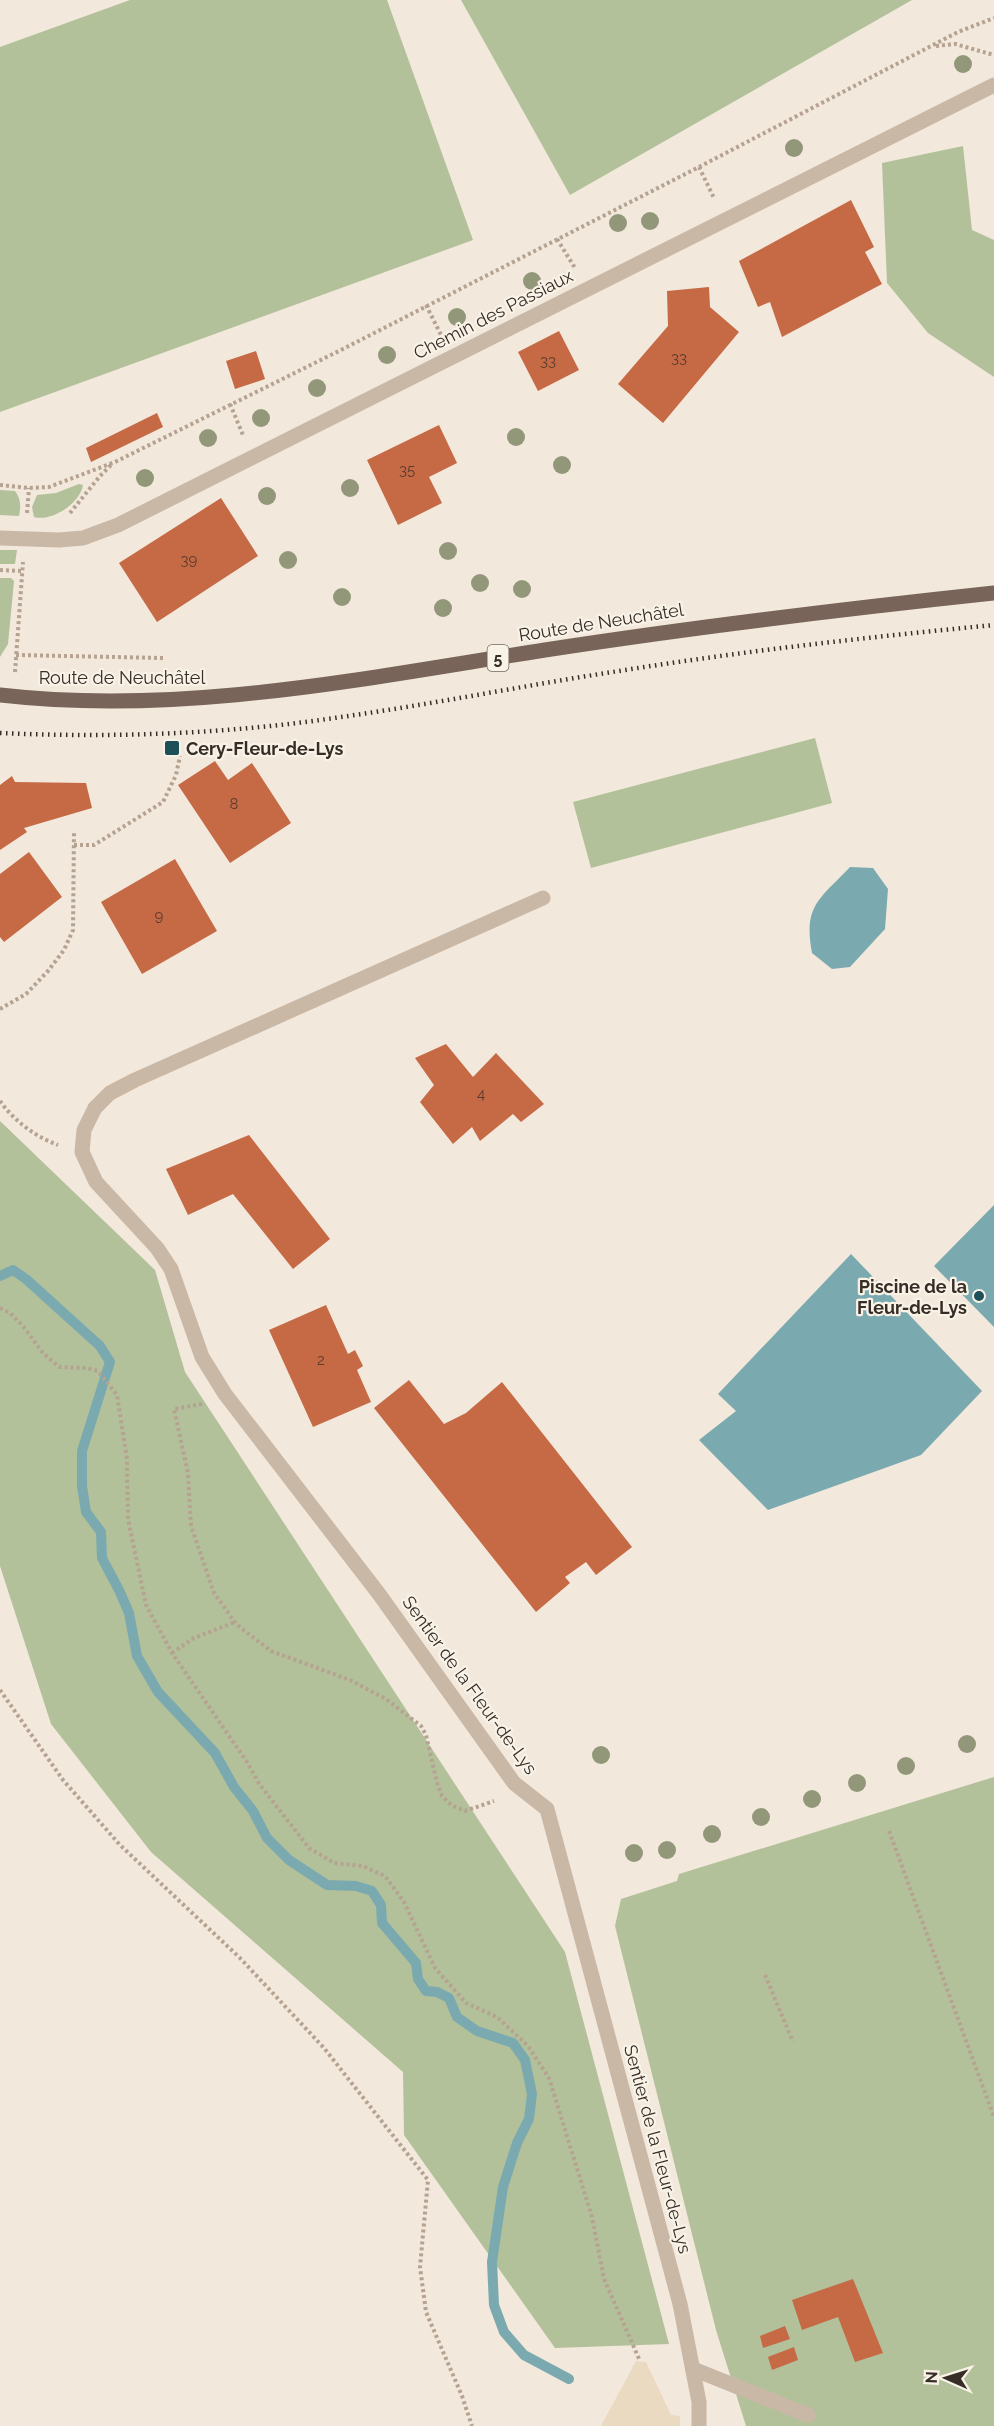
<svg xmlns="http://www.w3.org/2000/svg" width="994" height="2426" viewBox="0 0 994 2426" font-family="Raleway,sans-serif">
<rect width="100%" height="100%" fill="#f2e8db"/>
<path fill="#b3c19b" d="M130,0H387L473,240L0,412V47Z
M461,0H912L570,195Z
M963,146L972,230L994,240V377L928,333L887,283L882,163Z
M79,484L83,485C80,504 51,522 34,517L32,507L37,495L56,493Z
M0,490L15,491C21,499 21,506 19,516L0,515Z
M0,550H17L15,564H0Z
M0,578H11L14,581L8,644L0,657Z
M815,738L832,803L591,868L573,802Z
M0,1121L155,1270L185,1372L565,1952L669,2344L555,2348L404,2135L403,2072L151,1852L51,1724L0,1566Z
M994,1777V2426H746L716,2330L615,1926L621,1899L677,1881L679,1874Z"/>
<path fill="#eadac2" d="M636,2361L646,2362L671,2415L680,2416V2426H601Z"/>
<path fill="#7aaaaf" d="M850,867L873,868L888,889L885,929L850,967L832,969L812,953C803,905 820,899 850,867Z
M994,1205V1327L934,1266Z
M851,1254L982,1391L921,1455L768,1510L699,1440L736,1411L718,1394Z"/>
<g fill="none" stroke-linecap="round" stroke-linejoin="round">
<path stroke="#7aaaaf" stroke-width="10" d="M0,1276L13,1270L26,1279L100,1346L110,1362L82,1451V1486L86,1512L101,1532L102,1558L119,1590L129,1613L137,1656L158,1692L215,1753L234,1787L253,1811L267,1838L289,1860L327,1885L356,1886L372,1891L381,1905L382,1923L416,1963L418,1979L426,1991L437,1992L449,1998L457,2017L477,2031L513,2043L525,2060L532,2094L529,2119L517,2143L503,2187L492,2262L494,2305L504,2332L524,2355L569,2379"/>
</g>
<path fill="#c66945" d="M851,200L874,247L865,252L882,284L782,337L770,302L758,307L739,261Z
M709,287L710,307L739,332L663,423L618,384L668,326L667,291Z
M559,331L579,370L538,391L518,352Z
M256,351L265,379L235,389L226,361Z
M157,413L163,427L91,462L86,448Z
M439,425L457,463L429,477L442,503L398,525L367,460Z
M221,498L258,556L157,622L119,563Z
M215,761L228,780L252,763L291,823L230,863L178,785Z
M12,776L15,782L86,783L92,808L24,828L27,832L0,850V785Z
M29,852L62,897L4,942L0,937V874Z
M175,859L217,931L142,974L101,902Z
M446,1044L473,1077L496,1053L544,1104L521,1122L513,1114L480,1141L472,1127L453,1144L420,1102L434,1085L415,1058Z
M249,1135L330,1239L293,1269L233,1194L188,1215L166,1169Z
M326,1305L348,1354L355,1350L363,1366L357,1370L371,1402L313,1427L269,1330Z
M409,1380L444,1424L466,1413L502,1382L632,1547L596,1575L586,1562L565,1577L570,1583L536,1612L374,1408Z
M853,2279L883,2353L855,2362L838,2317L802,2330L792,2300Z
M785,2326L790,2339L763,2348L760,2336Z
M794,2347L798,2360L772,2370L768,2357Z"/>
<g fill="none" stroke-linecap="round" stroke-linejoin="round">
<path stroke="#b5a291" stroke-width="4" stroke-dasharray="3 3" stroke-linecap="butt" d="M936,46L955,44L994,55
M699,167L714,198
M557,239L575,268
M426,305L441,335
M230,404L243,435
M0,485L29,488L49,487L115,462L339,351L699,167L958,32L994,18
M27,513L29,488
M70,513L100,476L112,464
M0,570L21,571
M16,655L163,658
M15,672L23,562
M74,845H94L163,802L176,775L180,756
M0,1009L26,994L48,971L64,950L73,930L74,831
M0,1101C14,1121 36,1137 58,1145
M0,1308L10,1313L23,1326L43,1353L59,1367L87,1368L98,1371L117,1395L127,1459L128,1519L146,1605L172,1653L247,1762L260,1785L309,1848L334,1863L363,1866L385,1876L404,1902L435,1968L466,2003L497,2017L528,2046L549,2078L592,2217L604,2279L640,2361
M202,1404L174,1409L188,1473L191,1526L214,1593L237,1625L271,1651L350,1680L386,1699L421,1726L426,1735L437,1783L442,1796L451,1805L465,1811L494,1801
M172,1653L194,1638L235,1622
M0,1690L63,1780L120,1845L240,1958L324,2048L428,2180L420,2267L426,2312L462,2396L472,2426
M889,1831L994,2117
M765,1975L793,2042"/>
<path stroke="#cab8a7" stroke-width="15" d="M95,1108L110,1093L135,1080L543,898
M693,2369L808,2415"/>
<path stroke="#cab8a7" stroke-width="15" d="M0,538L59,540L83,538L118,525L994,85
M95,1108L84,1130L82,1152L96,1182L157,1248L171,1269L202,1357L225,1394L379,1594L514,1783L547,1809L680,2304L699,2402V2426"/>
<path stroke="#786459" stroke-width="15" d="M0,695C182,716 366,678 545,650C694,627 844,609 994,593"/>
<path stroke="#362d27" stroke-width="4.5" stroke-dasharray="1.5 4.5" stroke-linecap="butt" d="M0,733C114,738 229,734 341,717C434,704 527,685 619,671C744,651 869,637 994,625"/>
</g>
<g fill="#92977a">
<circle cx="963" cy="64" r="9"/>
<circle cx="794" cy="148" r="9"/>
<circle cx="650" cy="221" r="9"/>
<circle cx="618" cy="223" r="9"/>
<circle cx="532" cy="281" r="9"/>
<circle cx="457" cy="317" r="9"/>
<circle cx="387" cy="355" r="9"/>
<circle cx="317" cy="388" r="9"/>
<circle cx="261" cy="418" r="9"/>
<circle cx="516" cy="437" r="9"/>
<circle cx="208" cy="438" r="9"/>
<circle cx="562" cy="465" r="9"/>
<circle cx="145" cy="478" r="9"/>
<circle cx="350" cy="488" r="9"/>
<circle cx="267" cy="496" r="9"/>
<circle cx="448" cy="551" r="9"/>
<circle cx="288" cy="560" r="9"/>
<circle cx="480" cy="583" r="9"/>
<circle cx="522" cy="589" r="9"/>
<circle cx="342" cy="597" r="9"/>
<circle cx="443" cy="608" r="9"/>
<circle cx="967" cy="1744" r="9"/>
<circle cx="601" cy="1755" r="9"/>
<circle cx="906" cy="1766" r="9"/>
<circle cx="857" cy="1783" r="9"/>
<circle cx="812" cy="1799" r="9"/>
<circle cx="761" cy="1817" r="9"/>
<circle cx="712" cy="1834" r="9"/>
<circle cx="667" cy="1850" r="9"/>
<circle cx="634" cy="1853" r="9"/>
</g>
<g fill="#1d5157" stroke="#f9f2e7" stroke-width="2">
<rect x="164" y="740" width="16" height="16" rx="3"/>
<circle cx="979" cy="1296" r="6"/>
</g>
<g text-anchor="middle" dominant-baseline="central" stroke-width="4.5" stroke-linejoin="round" paint-order="stroke">
<g font-size="15" fill="#5a3c2e">
<text x="679" y="358">33</text>
<text x="548" y="361">33</text>
<text x="407" y="470">35</text>
<text x="189" y="560">39</text>
<text x="234" y="804">8</text>
<text x="159" y="916">9</text>
<text x="481" y="1094">4</text>
<text x="321" y="1360">2</text>
</g>
<rect fill="#f9f2e7" stroke="#706861" stroke-width="1.5" x="487.5" y="645" width="21" height="26" rx="4.5"/>
<g font-size="16" font-weight="bold" fill="#362d27">
<text x="498" y="658">5</text>
</g>
<g font-size="18" fill="#362d27" stroke="#f9f2e7">
<text transform="translate(493 314) rotate(-27)">Chemin des Passiaux</text>
<text transform="translate(601 622) rotate(-9)">Route de Neuchâtel</text>
<text x="122" y="677">Route de Neuchâtel</text>
<text transform="translate(470 1685) rotate(54)">Sentier de la Fleur-de-Lys</text>
<text transform="translate(658 2149) rotate(75)">Sentier de la Fleur-de-Lys</text>
</g>
<g font-size="18" font-weight="bold" fill="#362d27" stroke="#f9f2e7" text-anchor="start">
<text x="186" y="748">Cery-Fleur-de-Lys</text>
<text x="967" y="1286" text-anchor="end">Piscine de la<tspan x="967" dy="21">Fleur-de-Lys</tspan></text>
</g>
</g>
<g transform="translate(946 2378) rotate(273)" stroke="#f9f2e7" stroke-width="4.5" paint-order="stroke">
<path d="M0-4.5L10 22L0 15L-10 22Z" fill="#362d27"/>
<text y="-9" font-size="16" font-weight="bold" text-anchor="middle" fill="#362d27">N</text>
</g>
</svg>
